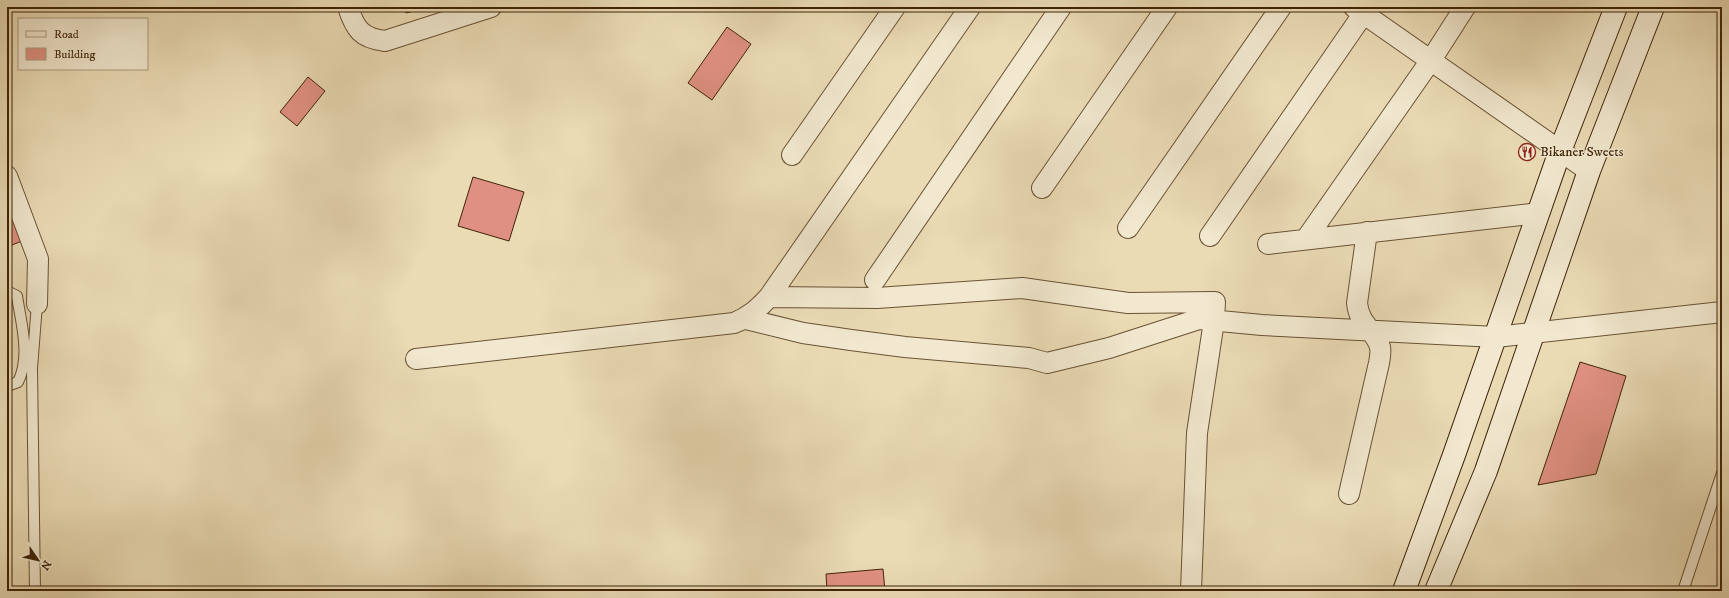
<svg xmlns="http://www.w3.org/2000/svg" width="1729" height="598" viewBox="0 0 1729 598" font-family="'IM FELL DW Pica',serif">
<rect width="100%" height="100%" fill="#eadbb5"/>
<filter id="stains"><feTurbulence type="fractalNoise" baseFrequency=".005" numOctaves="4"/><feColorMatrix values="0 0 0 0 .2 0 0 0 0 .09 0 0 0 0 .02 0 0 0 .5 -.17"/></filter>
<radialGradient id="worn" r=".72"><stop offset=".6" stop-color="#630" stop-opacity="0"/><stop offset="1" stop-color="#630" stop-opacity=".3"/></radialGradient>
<path fill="#e09082" stroke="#3f2408" d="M404,7H429L406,13Z
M727,27L751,44L712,100L688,83Z
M308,77L325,91L297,126L280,112Z
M473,177L524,192L509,241L458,226Z
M12,214L22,241L7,247V216Z
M1580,362L1626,376L1596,474L1538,485Z
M883,569L885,591H827L826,574Z"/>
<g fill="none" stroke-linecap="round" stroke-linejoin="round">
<g stroke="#6a5233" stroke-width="12">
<path id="lane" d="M7,291L17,296C21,323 31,356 18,382L7,386
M35,591L32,368L37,304
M1683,591L1722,473"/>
</g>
<g stroke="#6a5233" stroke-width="22">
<path id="street" d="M348,7C355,29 361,38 385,41L491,7
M1354,7L1589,171
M792,155L895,7
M7,176L38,259L37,304
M1042,188L1167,7
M1128,228L1281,7
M1210,236L1368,7
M1306,239L1431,60L1465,7
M1268,244L1539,213
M875,280L1061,7
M769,297L877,298L1022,288L1128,303L1215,302L1214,321L1197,433L1191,591
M746,319L803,333L851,340L905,347L1029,358L1047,363L1109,348L1199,319L1262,325L1496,337L1722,312
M416,359L734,323C749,317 758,309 769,297L970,7
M1349,494L1379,363C1380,358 1381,352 1380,347C1376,331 1359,325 1357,303L1367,232"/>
</g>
<g stroke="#3f2408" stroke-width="24">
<path id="secondary" d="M1404,591L1454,455L1560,151L1616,7
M1436,591L1486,471L1589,171L1653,7"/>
</g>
<use href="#lane" stroke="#f1e8cf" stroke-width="10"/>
<use href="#street" stroke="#f1e8cf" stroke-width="20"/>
<use href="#secondary" stroke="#f1e8cf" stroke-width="22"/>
</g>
<defs>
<g id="restaurant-ring" transform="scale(0.9)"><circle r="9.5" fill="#f1e8cf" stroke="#8f2418" stroke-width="1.5"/><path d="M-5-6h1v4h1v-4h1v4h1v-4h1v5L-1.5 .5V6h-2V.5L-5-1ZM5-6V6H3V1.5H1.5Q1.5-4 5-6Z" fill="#8f2418"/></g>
</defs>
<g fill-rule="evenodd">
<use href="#restaurant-ring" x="1527" y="152"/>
</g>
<g text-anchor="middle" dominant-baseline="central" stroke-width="3" stroke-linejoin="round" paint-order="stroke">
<g font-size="14" fill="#3f2408" stroke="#f1e8cf" text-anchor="start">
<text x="1540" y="152">Bikaner Sweets</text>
</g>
</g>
<rect width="1729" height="598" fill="none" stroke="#eadbb5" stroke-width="24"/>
<rect x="8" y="8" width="1713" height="582" fill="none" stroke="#3f2408" stroke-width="2"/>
<rect x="12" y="12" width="1705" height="574" fill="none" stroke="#3f2408"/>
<rect x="18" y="18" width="130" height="52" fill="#f1e8cf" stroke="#aa9a7f"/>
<rect x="26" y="31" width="20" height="6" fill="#f1e8cf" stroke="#aa9a7f"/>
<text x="54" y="38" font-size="12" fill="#3f2408">Road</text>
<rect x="26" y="48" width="20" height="12" fill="#e09082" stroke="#aa9a7f"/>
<text x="54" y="58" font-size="12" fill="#3f2408">Building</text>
<g transform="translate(38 560) rotate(124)" stroke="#f1e8cf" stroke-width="3" paint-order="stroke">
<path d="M0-3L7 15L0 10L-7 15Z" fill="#3f2408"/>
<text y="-6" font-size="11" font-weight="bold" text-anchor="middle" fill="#3f2408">N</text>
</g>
<rect width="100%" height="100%" filter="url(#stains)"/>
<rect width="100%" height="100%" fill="url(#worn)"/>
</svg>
